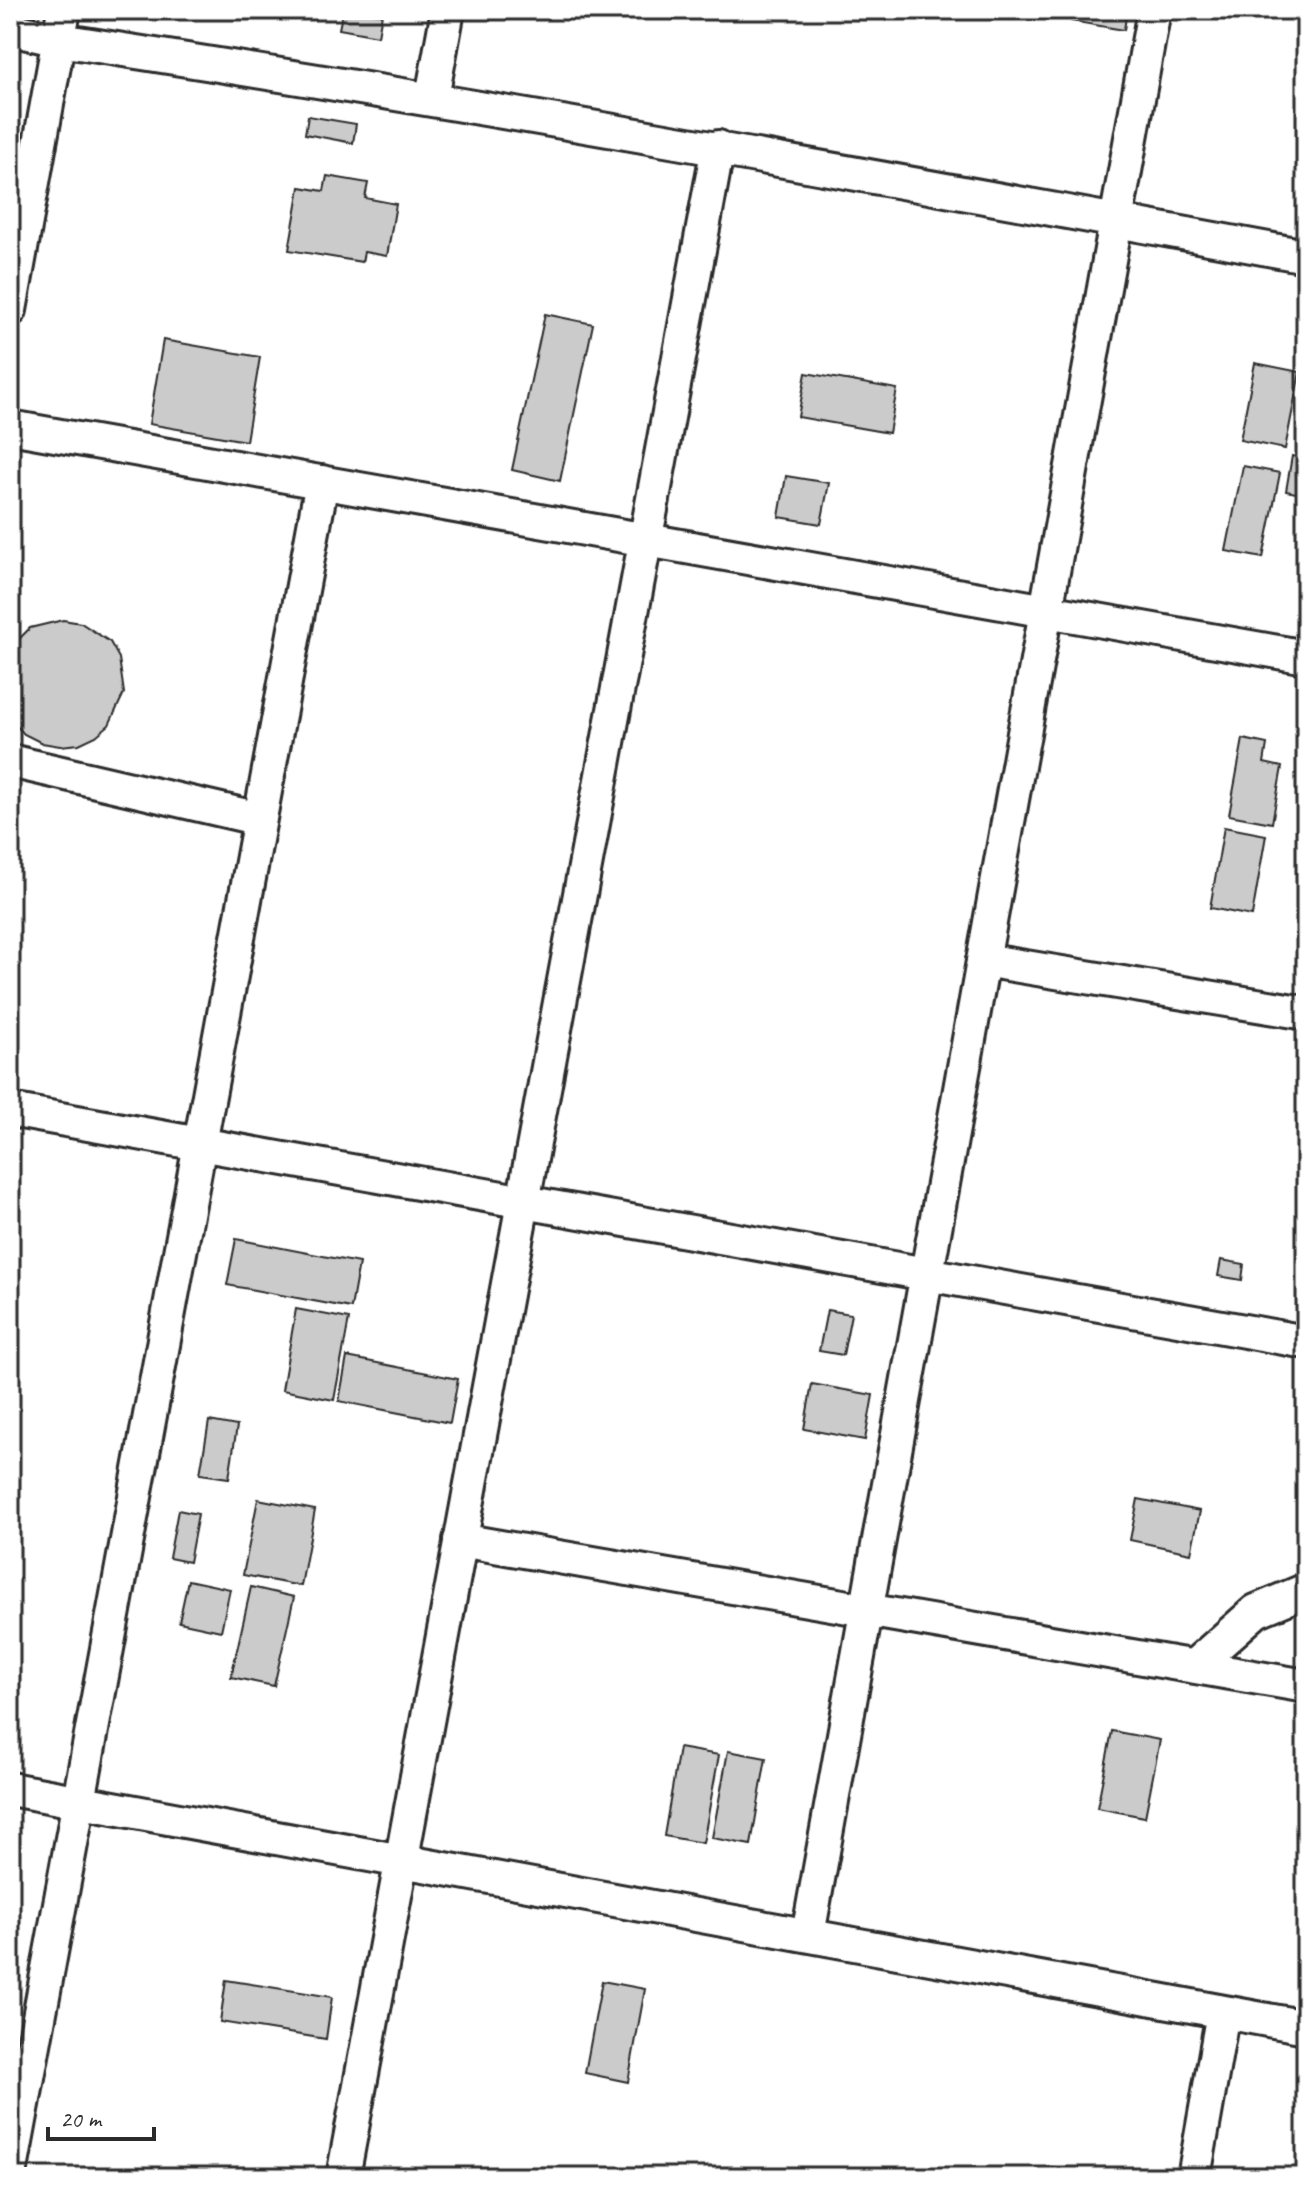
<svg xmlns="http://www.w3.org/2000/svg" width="1316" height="2187" viewBox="0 0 1316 2187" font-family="Caveat,sans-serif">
<rect width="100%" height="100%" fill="#fff"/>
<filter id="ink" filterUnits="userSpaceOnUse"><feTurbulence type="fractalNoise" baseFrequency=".0125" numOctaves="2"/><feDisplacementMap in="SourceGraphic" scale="16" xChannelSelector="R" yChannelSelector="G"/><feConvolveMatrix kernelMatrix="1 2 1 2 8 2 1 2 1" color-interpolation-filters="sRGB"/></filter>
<g filter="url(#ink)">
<path fill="#cbcbcb" stroke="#2b2b2b" stroke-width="2" d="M248,10H284L283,19L248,13Z
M343,10L382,14L378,36L339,29Z
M1072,10H1127L1124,30L1071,21Z
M308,116L356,124L353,143L305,134Z
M327,176L368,183L365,198L396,204L387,256L364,252L362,262L289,250L300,187L324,191Z
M545,314L593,324L560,481L512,470Z
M163,340L260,357L246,441L149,424Z
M1255,363L1300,372L1285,449L1240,440Z
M806,373L897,389L889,433L798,417Z
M1292,456L1306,459V495L1286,491Z
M1243,466L1280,473L1263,558L1226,551Z
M786,476L829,483L821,524L779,517Z
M63,620L81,623L110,642L119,658L124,693L109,725L96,736L79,744L60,746L42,743L24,734L11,720L10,648L30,628Z
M1243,739L1267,744L1264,763L1282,767L1272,823L1229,815Z
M1224,827L1266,835L1252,916L1210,908Z
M236,1239L359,1263L351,1308L227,1285Z
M1221,1260L1244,1264L1242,1280L1218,1276Z
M296,1309L349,1319L334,1400L282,1390Z
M827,1310L851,1314L843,1355L819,1351Z
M347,1357L458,1379L450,1423L339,1401Z
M812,1384L873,1395L865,1440L804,1429Z
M209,1421L237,1426L229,1478L200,1474Z
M258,1499L315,1510L301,1586L243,1575Z
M1138,1499L1200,1511L1191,1553L1130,1540Z
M178,1510L198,1514L189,1562L169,1558Z
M188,1580L230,1589L221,1631L179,1622Z
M251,1587L294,1597L274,1686L231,1677Z
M1112,1731L1160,1740L1145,1817L1097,1808Z
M679,1748L719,1755L703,1843L664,1836Z
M728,1751L766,1758L751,1845L712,1838Z
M226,1980L332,1997L326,2039L220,2022Z
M602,1981L645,1989L628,2082L585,2073Z
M1052,2167L1120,2177H1050Z"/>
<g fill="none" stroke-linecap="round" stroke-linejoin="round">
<g stroke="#2b2b2b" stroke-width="38">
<path id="street" d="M10,29L59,40C476,104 891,179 1306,256
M432,97L448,10
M10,310L64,10
M10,427L1306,657
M10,761L260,819
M983,960L1306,1013
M10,1110L1306,1342
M460,1540L1306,1686
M1194,1666L1256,1611L1306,1590
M10,1789L1306,2027
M808,1935L1154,10
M10,2175L322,482
M343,2177L718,147
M1194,2177L1223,2012"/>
</g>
<use href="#street" stroke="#fff" stroke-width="32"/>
</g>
</g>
<rect width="1316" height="2187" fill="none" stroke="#fff" stroke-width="40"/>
<rect x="20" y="20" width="1276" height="2147" fill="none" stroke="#2b2b2b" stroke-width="3" filter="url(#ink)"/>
<path d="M48 2127v12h106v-12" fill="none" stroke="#2b2b2b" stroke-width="4"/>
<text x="60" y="2127" font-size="24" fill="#2b2b2b" stroke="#ffffff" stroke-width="6" paint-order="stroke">20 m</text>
</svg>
